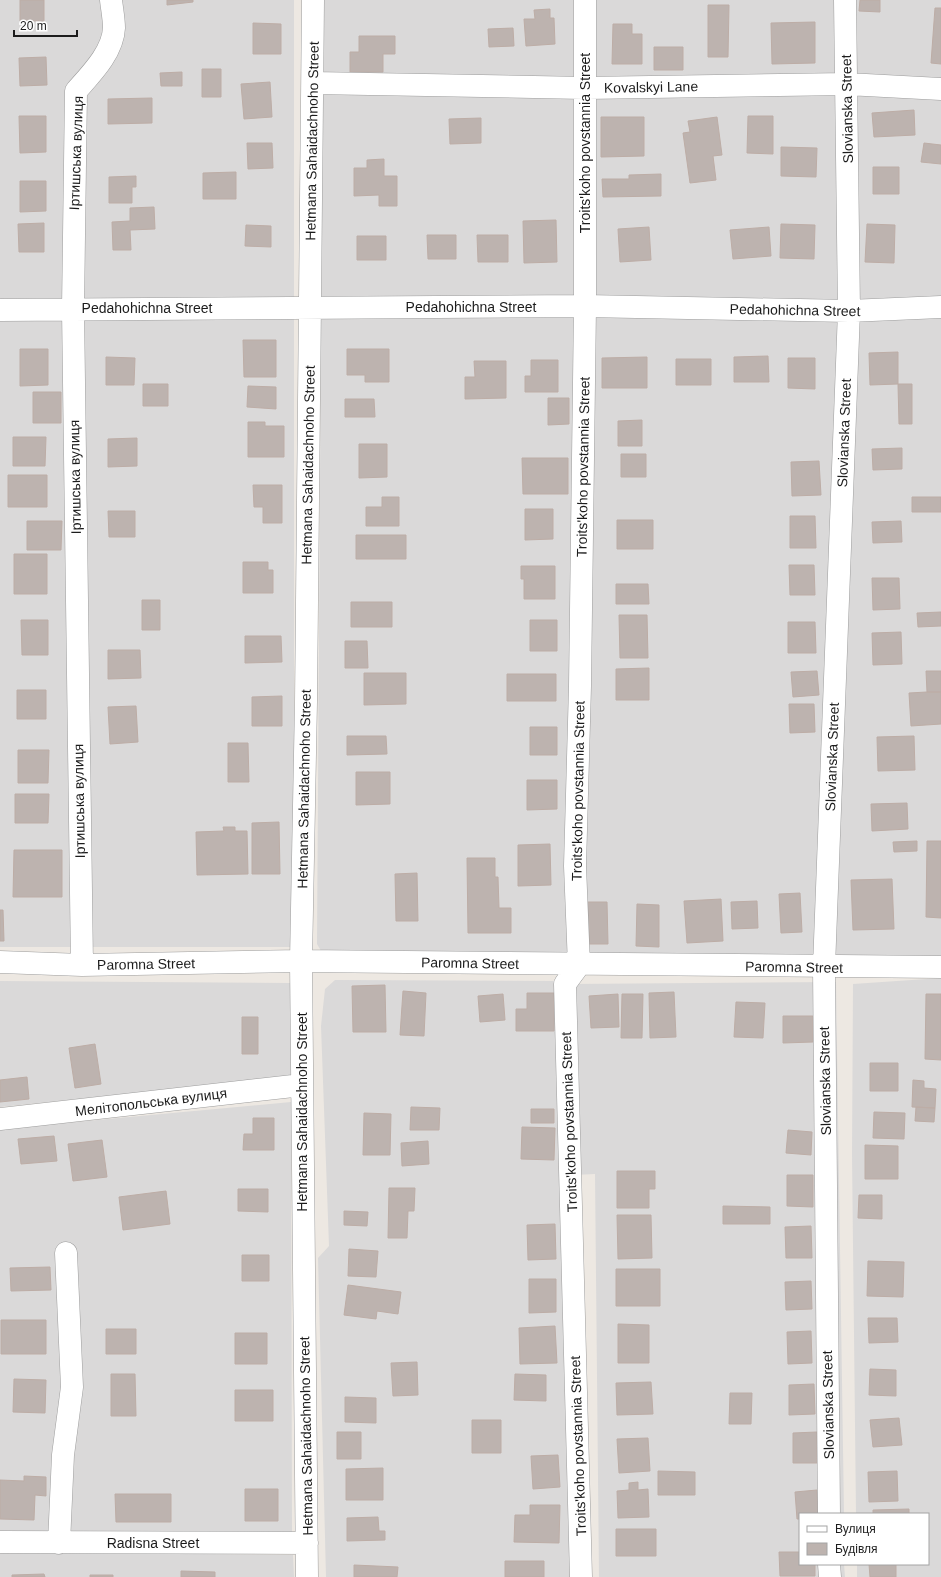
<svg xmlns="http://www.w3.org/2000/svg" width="941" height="1577" viewBox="0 0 941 1577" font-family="Helvetica,sans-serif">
<rect width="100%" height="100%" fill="#ede8e2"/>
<path fill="#dad9d9" d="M0,0H294V947H0Z
M323,0H941V960L324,956L317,944Z
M941,978V1577H857V1564H928V1514H856L852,1155L853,984Z
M335,980L560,981L574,1577H326L318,1258L329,1246L321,1026L325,989Z
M0,981L290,983L296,1077L0,1107Z
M836,982L844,1514H800V1564H844L845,1577H599L595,1174L574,1175L569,984Z
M291,1102L292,1535L0,1532V1129Z
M0,1552L293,1555L294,1577H0Z"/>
<path fill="#bdb3af" stroke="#bdada6" d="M20,0H44V21H20Z
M167,0H193V2L167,5Z
M860,0H880V12L859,11Z
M708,5H729L728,57H708Z
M935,8H941V64L931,63Z
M550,9V18H554L555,44L526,46L524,19H535L534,10Z
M815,22V63L772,64L771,23Z
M253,23L281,24V54H253Z
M613,24H632V34H642V64H612Z
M513,28L514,46L489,47L488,29Z
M359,36H395V54H383V72H350V52H359Z
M654,47H683V70H654Z
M46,57L47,85L20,86L19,58Z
M202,69H221V97H202Z
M182,72V86H161L160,73Z
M270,82L272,117L244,119L241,84Z
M152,98V123L108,124V99Z
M914,110L915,135L874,137L872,113Z
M19,116H46V152L20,153Z
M748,116H773V154L747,153Z
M601,117H644V156L601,157Z
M717,117L722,155L713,156L716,180L690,183L683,133L690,132L688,121Z
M481,118V143L450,144L449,119Z
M247,143H272L273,168L248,169Z
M924,143L941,145V164L921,162Z
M781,147L817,148L816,177L781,176Z
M384,159V176H397V206H379V195L354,196V168H367V160Z
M873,167H899V194H873Z
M236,172V199H203V173Z
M661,174V196L603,197L602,179H629V175Z
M136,176V187H132V203H109V177Z
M20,181H46V211L20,212Z
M154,207L155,229L130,230L131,250H113L112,222L130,221V208Z
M556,220L557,262L524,263L523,221Z
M44,223V252H19L18,224Z
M781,224L815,225L814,259L780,258Z
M867,224L895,225L894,263L865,262Z
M246,225L271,226V247L245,246Z
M649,227L651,260L620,262L618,229Z
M769,227L771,256L733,259L730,230Z
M427,235H456V259H428Z
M477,235H508V262H478Z
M357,236H386V260H357Z
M243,340H276V377H244Z
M20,349H48V385L20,386Z
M347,349H389V382H365V375H347Z
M898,352V384L870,385L869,353Z
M768,356L769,382H734V357Z
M106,357L135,358L134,385H106Z
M647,357V388H602V358Z
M788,358H815V389L788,388Z
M676,359H711V385H676Z
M531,360H558V392H525V376H531Z
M474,361H506V398L465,399V377H475Z
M143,384H168V406H143Z
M898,384H912V424H899Z
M248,386L276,387V409L247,407Z
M33,392H61V423H33Z
M548,398H569V424L548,425Z
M345,399H374L375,417H345Z
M642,420V446H618V421Z
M248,422H265V426H284V457H248Z
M13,437H46L45,466H13Z
M137,438V466L108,467V439Z
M359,444H387V477L359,478Z
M902,448V469L873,470L872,449Z
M621,454H646V477H621Z
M522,458H568V494H523Z
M819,461L821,495L792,496L791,462Z
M8,475H47V507H8Z
M253,485H282V523H263V507H254Z
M382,497H399V526H366V507H382Z
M912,497H941V512H912Z
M525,509H553V539L525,540Z
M108,511H135V537H109Z
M790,516H815L816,548H790Z
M617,520H653V549H617Z
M27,521H62L61,550H27Z
M901,521L902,542L873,543L872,522Z
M356,535H406V559H356Z
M14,554H47V594H14Z
M243,562H268V570H273V593H243Z
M789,565H814L815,595H790Z
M521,566H555V599H524V579H521Z
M872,578H899L900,609L873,610Z
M616,584H648L649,604H616Z
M142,600H160V630H142Z
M351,602H392V627H351Z
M941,612V626L918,627L917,613Z
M619,615H647L648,658H620Z
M21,620H48V655H22Z
M530,620H557V651H530Z
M788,622H815L816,653H788Z
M901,632L902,664L873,665L872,633Z
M245,636H281L282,662L245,663Z
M345,641H367L368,668H345Z
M108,650H140L141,678L108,679Z
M649,668V700H616V669Z
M817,671L819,695L793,697L791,672Z
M926,671H941V692H927Z
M364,673H406V704L364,705Z
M507,674H556V701H507Z
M17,690H46V719H17Z
M927,692H941V724L911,726L909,693Z
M282,696V726H252V697Z
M789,704H814L815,732L790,733Z
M136,706L138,742L110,744L108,707Z
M530,727H557V755H530Z
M347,736H386L387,754L347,755Z
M914,736L915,770L878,771L877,737Z
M228,743H248L249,782H228Z
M18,750H49L48,783H18Z
M356,772H390V804L356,805Z
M527,780H557V809L527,810Z
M15,794H49L48,823H15Z
M907,803L908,829L872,831L871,804Z
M279,822L280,874H252V823Z
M223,827H235V831H247L248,874L197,875L196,832L224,831Z
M917,841V851L894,852L893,842Z
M927,841H941V918L926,917Z
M550,844L551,885L518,886V845Z
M14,850H62V897H13Z
M467,858H495V877H498L499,908H511V933H468Z
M417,873L418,921H396L395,874Z
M892,879L894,929L853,930L851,880Z
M800,893L802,932L781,933L779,894Z
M721,899L723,941L687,943L684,901Z
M757,901L758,928L732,929L731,902Z
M584,902H607L608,944H585Z
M637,904L659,905V947L636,946Z
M0,910H3L4,941H0Z
M385,985L386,1032H353L352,986Z
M403,991L426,993L424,1036L400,1035Z
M674,992L676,1037L650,1038L649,993Z
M527,993H554V1031H516V1009H527Z
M503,994L505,1020L480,1022L478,996Z
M618,994L619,1027L591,1028L589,996Z
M622,994H643L642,1038H621Z
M926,994H941V1060L925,1059Z
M736,1002L765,1003L763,1038L734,1037Z
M783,1016H813V1042L783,1043Z
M242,1017H258V1054H242Z
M95,1044L101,1084L75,1088L69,1048Z
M870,1063H898V1091H870Z
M27,1077L29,1099L0,1102V1080Z
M913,1080L924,1081V1088L936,1089L935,1108L912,1107Z
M411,1107L440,1108L439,1130H410Z
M916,1107L935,1108L934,1122L915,1121Z
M531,1109H554V1123H531Z
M874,1112L905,1113L904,1139L873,1138Z
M364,1113L391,1114L390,1155H363Z
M253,1118H274V1150H243L244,1134H253Z
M522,1127L555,1128L554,1160L521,1159Z
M788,1130L812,1132L811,1155L786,1153Z
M54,1136L57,1161L21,1164L18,1139Z
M102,1140L107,1177L73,1181L68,1144Z
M428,1141L429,1164L402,1166L401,1143Z
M865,1145L898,1146V1179H865Z
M617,1171H655V1189H649V1208H617Z
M787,1175H813V1207L787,1206Z
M389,1188H415L414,1211H408L407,1238H388Z
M238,1189H268V1212L238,1211Z
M166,1191L170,1224L123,1230L119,1197Z
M859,1195H882V1219L858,1218Z
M723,1206L770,1207V1224H723Z
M344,1211L368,1212L367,1226L344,1225Z
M617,1215H651L652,1258L618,1259Z
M555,1224L556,1259L528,1260L527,1225Z
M811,1226L812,1258H786L785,1227Z
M349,1249L378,1251L376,1277L348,1276Z
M242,1255H269V1281H242Z
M868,1261L904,1262L903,1297L867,1296Z
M50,1267L51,1290L11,1291L10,1268Z
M616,1269H660V1306H616Z
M529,1279H556V1312L529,1313Z
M811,1281L812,1309L786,1310L785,1282Z
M348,1285L401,1292L398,1314L377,1311L376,1319L344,1315Z
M868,1318H897L898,1342L869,1343Z
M1,1320H46V1354H1Z
M618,1324L649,1325V1363H618Z
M555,1326L557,1363L520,1364L519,1328Z
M106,1329H136V1354H106Z
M811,1331L812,1363L788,1364L787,1332Z
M235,1333H267V1364H235Z
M417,1362L418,1395L393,1396L391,1363Z
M870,1369L896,1370V1396L869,1395Z
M111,1374H135L136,1416H111Z
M515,1374L546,1375V1401L514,1400Z
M14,1379L46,1380L45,1413L13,1412Z
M651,1382L653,1414L617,1415L616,1383Z
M814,1384L815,1414L789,1415V1385Z
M235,1390H273V1421H235Z
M730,1393H752L751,1424H729Z
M345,1397L376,1398V1423L345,1422Z
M899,1418L902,1445L873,1447L870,1420Z
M472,1420H501V1453H472Z
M337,1432H361V1459H337Z
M817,1432V1463H793V1433Z
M648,1438L650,1471L619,1473L617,1439Z
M558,1455L560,1487L533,1489L531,1456Z
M383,1468V1500H346V1469Z
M658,1471L695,1472V1495H658Z
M897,1471L898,1501L869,1502L868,1472Z
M24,1476L46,1477V1496L35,1495L34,1520L0,1519V1480L24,1481Z
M638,1482V1490L648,1489L649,1517L618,1518L617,1491L629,1490V1483Z
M245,1489H278V1521H245Z
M817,1490L818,1514H800V1519H797L795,1492Z
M115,1494H171V1522H116Z
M530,1505H560L559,1543L514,1542L515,1515H530Z
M909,1509V1514H873V1510Z
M378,1517L379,1531H385V1540L347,1541V1518Z
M616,1529H656V1556H616Z
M779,1552H800V1564H815V1576H780Z
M505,1561H544V1577H505Z
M869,1564H896V1577H870Z
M354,1565L398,1567L397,1577H354Z
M181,1571L215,1572V1577H181Z
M44,1574L45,1577H12V1575Z
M90,1575H113V1577H90Z"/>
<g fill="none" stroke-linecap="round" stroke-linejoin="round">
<g stroke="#9d9d9d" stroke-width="23">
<path id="minor" d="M313,83L585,88L847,84L941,89
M0,310L585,306L849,311L941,307
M0,962L82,965L301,961L941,967
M82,965L73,309L76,91C91,74 113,52 114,28C114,19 112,9 111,0
M0,1119L302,1085
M829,1514L824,967L849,311L845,0
M0,1542L307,1543
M59,1543L63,1455L72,1387L66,1253
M829,1564L830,1577
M307,1577L301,961L306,702L313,0
M581,1577L565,984L579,965L575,866L580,686L585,306V0"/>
</g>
<use href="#minor" stroke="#fff" stroke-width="22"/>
</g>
<g text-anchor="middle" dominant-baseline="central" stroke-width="3" stroke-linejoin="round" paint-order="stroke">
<g font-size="14" fill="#1c1c1c" stroke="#fff">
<text transform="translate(651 87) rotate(-1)">Kovalskyi Lane</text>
<text transform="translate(847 109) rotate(-91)">Slovianska Street</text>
<text transform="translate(312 141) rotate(-89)">Hetmana Sahaidachnoho Street</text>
<text transform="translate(585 143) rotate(-90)">Troits'koho povstannia Street</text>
<text transform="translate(76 153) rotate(-88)">Іртишська вулиця</text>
<text x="471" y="307">Pedahohichna Street</text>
<text x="147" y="308">Pedahohichna Street</text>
<text transform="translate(795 310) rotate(1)">Pedahohichna Street</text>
<text transform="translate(844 433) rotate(-88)">Slovianska Street</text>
<text transform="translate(308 465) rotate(-89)">Hetmana Sahaidachnoho Street</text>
<text transform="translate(583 467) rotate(-89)">Troits'koho povstannia Street</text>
<text transform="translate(75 477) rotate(-91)">Іртишська вулиця</text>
<text transform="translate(832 757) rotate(-88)">Slovianska Street</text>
<text transform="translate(304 789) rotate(-89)">Hetmana Sahaidachnoho Street</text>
<text transform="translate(578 791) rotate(-89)">Troits'koho povstannia Street</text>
<text transform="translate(79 801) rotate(-91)">Іртишська вулиця</text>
<text transform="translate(470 963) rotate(1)">Paromna Street</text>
<text transform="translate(146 964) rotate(-1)">Paromna Street</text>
<text transform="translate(794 967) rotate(1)">Paromna Street</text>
<text transform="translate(825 1081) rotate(-91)">Slovianska Street</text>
<text transform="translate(151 1102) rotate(-7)">Мелітопольська вулиця</text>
<text transform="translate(302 1112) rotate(-90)">Hetmana Sahaidachnoho Street</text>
<text transform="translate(569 1122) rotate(-92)">Troits'koho povstannia Street</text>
<text transform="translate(828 1405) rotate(-91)">Slovianska Street</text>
<text transform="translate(306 1436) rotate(-91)">Hetmana Sahaidachnoho Street</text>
<text transform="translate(578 1446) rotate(-92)">Troits'koho povstannia Street</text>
<text x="153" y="1543">Radisna Street</text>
</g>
</g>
<rect x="799" y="1513" width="130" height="52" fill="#ffffff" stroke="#a4a4a4"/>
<rect x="807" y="1526" width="20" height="6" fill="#ffffff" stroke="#a4a4a4"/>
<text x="835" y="1533" font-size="12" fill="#1c1c1c">Вулиця</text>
<rect x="807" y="1543" width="20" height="12" fill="#bdb3af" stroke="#a4a4a4"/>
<text x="835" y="1553" font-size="12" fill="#1c1c1c">Будівля</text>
<path d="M14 30v6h63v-6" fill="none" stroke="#1c1c1c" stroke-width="2"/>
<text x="20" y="30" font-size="12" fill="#1c1c1c" stroke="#ffffff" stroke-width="3" paint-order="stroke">20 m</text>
</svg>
